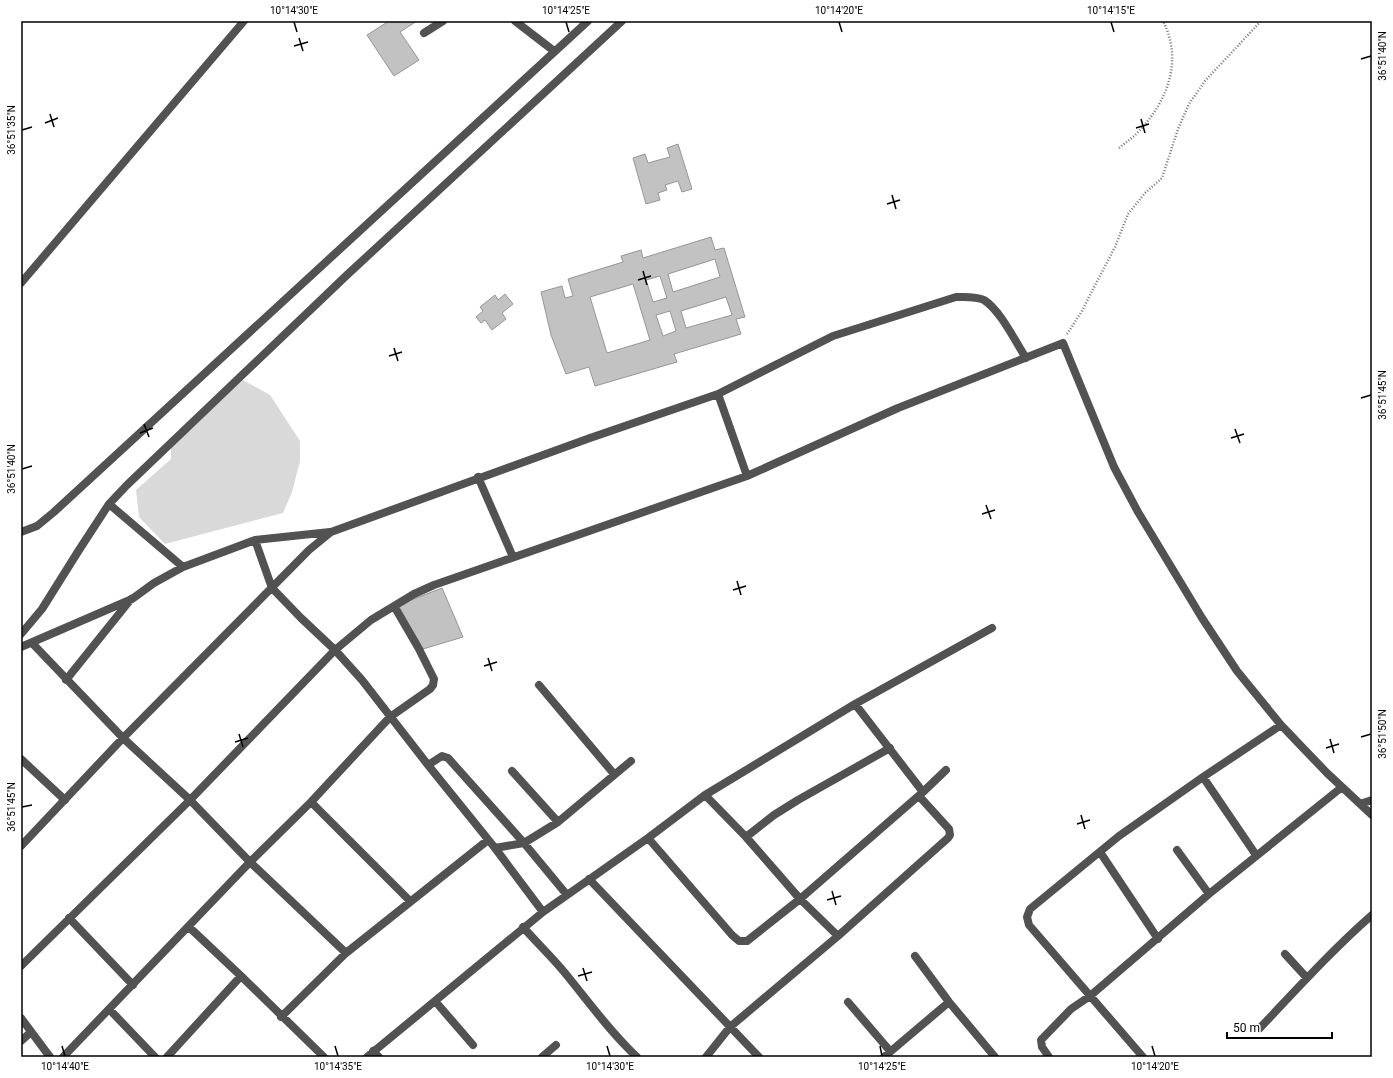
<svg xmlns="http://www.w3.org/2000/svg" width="1393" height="1078" viewBox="0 0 1393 1078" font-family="Roboto,sans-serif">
<rect width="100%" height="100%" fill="#fff"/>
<path fill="#d9d9d9" d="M243,380L270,395L300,441V461L292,492L283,513L165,544L139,517L136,490L171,459V447Z"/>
<path fill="#c2c2c2" stroke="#969696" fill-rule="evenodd" d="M389,21H417L400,32L419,60L394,76L367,35Z
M678,144L692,189L682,192L678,181L665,185L667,190L658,193L660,200L646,204L633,158L645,154L648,163L670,157L667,148Z
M711,237L715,250L724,248L745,317L736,319L741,334L674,354L677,362L595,386L589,367L566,374L551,335L541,292L562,286L565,298L573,296L568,279L623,262L621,256L641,250L643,258ZM715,259L720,277L673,292L668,274ZM660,276L667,298L653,302L646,280ZM633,284L650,340L607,353L590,297ZM726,297L732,315L686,328L681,311ZM670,311L676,331L663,336L656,315Z
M505,294L513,304L502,313L506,319L492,330L485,320L481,323L476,317L483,311L480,307L495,295L498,300Z
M442,588L463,637L423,649L398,605Z"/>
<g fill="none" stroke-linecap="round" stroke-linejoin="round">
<path stroke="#747474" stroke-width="2.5" stroke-dasharray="1 2" stroke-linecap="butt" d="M1119,148C1126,142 1134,137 1140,130C1168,100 1183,60 1163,21
M1067,334L1082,311L1090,295L1115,247L1128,214L1145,193L1162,178L1178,129L1189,104L1205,81L1261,21"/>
<path stroke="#525252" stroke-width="8" d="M515,21L554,51
M424,33L443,21
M21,283L244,21
M21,532L37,526L54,512L588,21"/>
<path stroke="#525252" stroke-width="8" d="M718,394L747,476
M478,477L513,557
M109,504L183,567
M255,540L272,588L301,618L335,650L362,680L428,765L495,848L543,912
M21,634L42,609L79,550L109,504L127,485L348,274L622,21
M32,643L123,738L190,800L250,862L346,953
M21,647L132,599L154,583L183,567L255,540L330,532
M66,680L131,599
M539,685L614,774
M855,704L923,792
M21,759L65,800
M428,765L442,756L448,758L524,843L567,895
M512,771L558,822
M1203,777L1256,855
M705,795L746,837L800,899L838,936
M311,802L410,901
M1360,804L1372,800
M746,837L774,815L798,800L890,748
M648,838L732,935L739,941H747L800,899L923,792L946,770
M21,846L123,738L309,550L331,532L353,524L590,438L718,394L833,336L956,297C965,297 976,296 984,300C1000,310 1015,341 1026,358
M495,848L524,843L558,822L631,761
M1177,850L1209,894
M1100,852L1158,939
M589,879L759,1057
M69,918L133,985
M189,927L241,976L324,1057
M523,927C537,943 552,957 565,973C588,1001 610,1032 637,1057
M1285,954L1307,978
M915,956L949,1002L995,1057
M21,966L190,800L335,650L371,620L414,594L434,585L747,476L898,408L1063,343L1114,467L1138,512L1202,618L1237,671L1281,725L1327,773L1372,815
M435,1001L473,1045
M848,1002L890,1051
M109,1009L155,1057
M281,1017L346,953L488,840
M1259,1029C1296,990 1332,950 1372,915
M21,1041L31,1032
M373,1051L379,1057
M63,1057L250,862L311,802L390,717L430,689L433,685L434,679L419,649L394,606
M167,1057L241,976
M367,1057L543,912L648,838L705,795L855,704L992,628
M542,1057L556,1045
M706,1057L730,1027L838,936L948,838L950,835L949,829L919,796
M884,1057L949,1002
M1049,1057L1042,1047L1041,1040L1071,1009L1090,996L1209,894L1342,787
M1143,1057L1029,925L1027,917L1030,909L1119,836L1203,777L1281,725"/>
<path stroke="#525252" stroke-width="8" d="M21,1018L50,1057"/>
</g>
<path fill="none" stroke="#000" stroke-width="1.5" d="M294,22L297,32M566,22L569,32M839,22L842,32M1111,22L1114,32M299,38L303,51M294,46L308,42M1361,59L1371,56M50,114L54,127M1141,119L1145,133M45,123L58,118M1136,128L1149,124M22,130L32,127M892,195L896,209M887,204L900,200M643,271L647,285M638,280L651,276M394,348L398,361M389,356L402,352M1361,398L1371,395M144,424L149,437M1235,429L1240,443M140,433L153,428M1231,438L1244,434M22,469L32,466M986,505L991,519M982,514L995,510M737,581L741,595M733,590L746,586M488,658L492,671M484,666L497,662M239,734L243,747M1361,737L1371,734M1330,739L1334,753M235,742L248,738M1326,748L1339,744M22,807L32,805M1081,815L1085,829M1077,824L1090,820M832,891L836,905M827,900L841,896M583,968L587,981M578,976L592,972M62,1046L65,1056M335,1046L338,1056M607,1046L610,1056M880,1046L882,1056M1152,1046L1155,1056"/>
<rect width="1393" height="1078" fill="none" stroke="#ffffff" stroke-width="44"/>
<path d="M1227 1032v6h105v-6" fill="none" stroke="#000000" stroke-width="2"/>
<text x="1233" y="1032" font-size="12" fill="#000000" stroke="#ffffff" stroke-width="3" paint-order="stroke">50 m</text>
<rect x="22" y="22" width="1349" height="1034" fill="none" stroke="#000" stroke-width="1.5"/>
<g font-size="10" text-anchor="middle" fill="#000">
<text x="294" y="14">10°14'30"E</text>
<text x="566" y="14">10°14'25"E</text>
<text x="839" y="14">10°14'20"E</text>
<text x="1111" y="14">10°14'15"E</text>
<text transform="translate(1382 56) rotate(-90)" y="4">36°51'40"N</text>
<text transform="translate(11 130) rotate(-90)" y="4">36°51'35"N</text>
<text transform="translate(1382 395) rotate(-90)" y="4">36°51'45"N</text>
<text transform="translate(11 469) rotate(-90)" y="4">36°51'40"N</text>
<text transform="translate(1382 734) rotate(-90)" y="4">36°51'50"N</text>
<text transform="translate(11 807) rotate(-90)" y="4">36°51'45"N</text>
<text x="65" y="1070">10°14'40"E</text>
<text x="338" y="1070">10°14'35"E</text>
<text x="610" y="1070">10°14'30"E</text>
<text x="882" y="1070">10°14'25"E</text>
<text x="1155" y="1070">10°14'20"E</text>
</g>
</svg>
